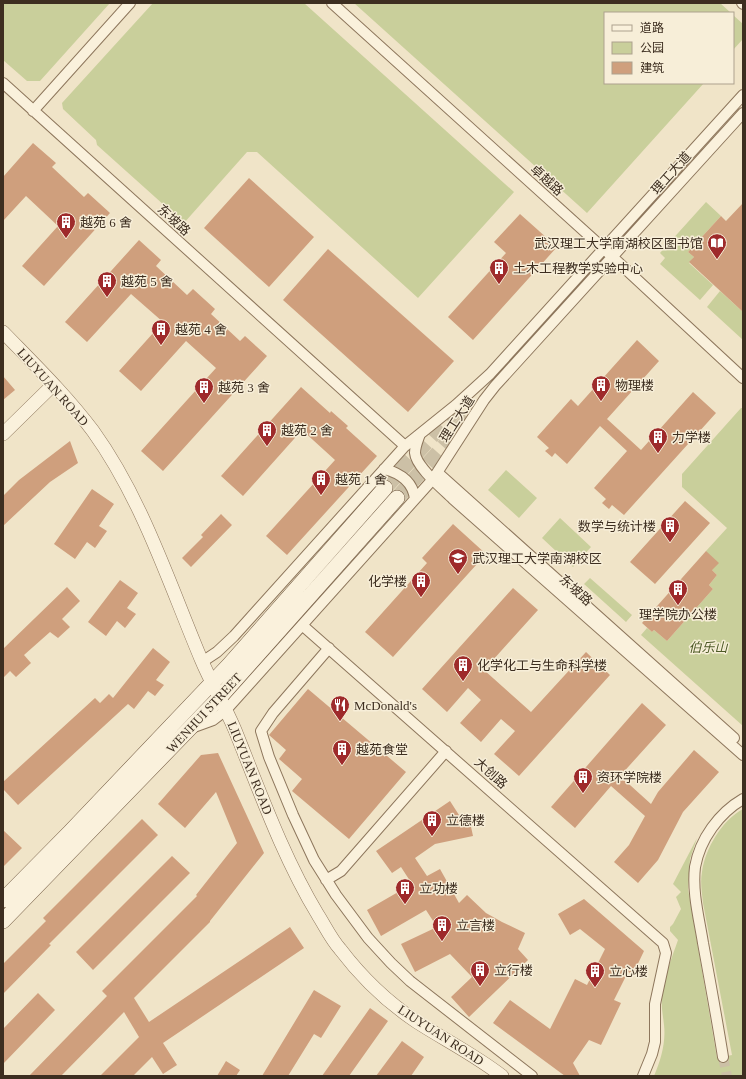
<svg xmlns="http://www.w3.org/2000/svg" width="746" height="1079" viewBox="0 0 746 1079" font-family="'Times New Roman','Noto Sans SC',serif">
<rect width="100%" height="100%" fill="#f0e4c8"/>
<path fill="#c9cf9b" d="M3,3H110L40,81H27L3,60Z
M153,3H304L514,192L418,298L257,152H247L184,223L97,145L96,140L63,109L62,103Z
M354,3H720L731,13H605V83H704L587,213Z
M733,15L743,24V39L733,50Z
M706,202L721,216L688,252L694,257L689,263L713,285L700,300L660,264L665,258L660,253Z
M720,291L743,312V340L707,307Z
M741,408H743V726L641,635L647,628L652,632L654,630L667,641L713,589L709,585L717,575L712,570L706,551L727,528L682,487V474Z
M506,470L537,498L519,518L488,490Z
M560,518L591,547L573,567L542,538Z
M590,578L632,615L626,622L584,584Z
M743,809V1076H654C661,1060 666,1042 664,1025C663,1015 661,1007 662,997C663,978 672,958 678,940L670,931V927L673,924L681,909L676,897L681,892L673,884L697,838L690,859L688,889L717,1058L732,1055L703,903C702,893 700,882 702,872C705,849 722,820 743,809Z"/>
<path fill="#cf9f7d" d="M33,143L56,163L52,167L84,197L88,193L110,213L44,286L22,266L58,226L26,196L3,221V177Z
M249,178L314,237L269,287L204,228Z
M743,203V312L689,262L694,257L688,252L721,216L726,221Z
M520,214L557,247L473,340L448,317L506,253L494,242Z
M139,240L161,260L156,266L187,295L193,289L215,309L211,314L240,341L245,336L267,356L163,471L141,451L216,368L186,341L141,391L119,371L163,322L131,294L87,342L65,322Z
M328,249L454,361L408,412L283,300Z
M637,340L659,361L607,419L641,450L693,392L716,413L624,515L612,505L609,509L602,503L606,499L594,488L627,451L600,426L567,464L555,453L552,457L545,451L549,448L537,437L571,399L578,406Z
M3,376L15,390L3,400Z
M301,387L330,413L331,411L348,426L346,428L377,456L287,555L266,536L335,460L302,430L243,496L221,476Z
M70,441L78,463L50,482L3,526V496L19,480Z
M92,489L114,504L99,526L107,531L95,548L87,542L75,559L54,544Z
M685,501L710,523L655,584L630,562Z
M221,514L232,525L191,567L182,558L203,537L201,535Z
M453,524L486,554L393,657L365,632L427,563L422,558Z
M706,551L719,563L712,570L717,575L709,585L713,589L667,641L654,630L652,632L642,623Z
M120,580L138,593L127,608L136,614L125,628L117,621L106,636L88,622Z
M67,587L80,601L62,619L70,627L58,638L50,632L24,655L31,663L16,677L10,671L3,678V649Z
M513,588L538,610L484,670L531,712L586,652L610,675L519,776L494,754L515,731L501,719L481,742L460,723L481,700L468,688L447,712L422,689Z
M153,648L170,662L156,680L164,685L155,696L148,691L134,709L128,704L18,805L3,789V782L95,698L100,703L109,694L113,698Z
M308,689L406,772L349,839L292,791L302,779L279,759L286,750L269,735Z
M642,703L666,725L620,776L651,804L658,792L694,750L719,772L683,812L658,860L638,883L614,862L629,845L645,816L611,786L575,828L551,807Z
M218,753L264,853L210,921V922L134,998L149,1022L290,927L304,948L163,1043L177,1065L163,1074L152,1057L133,1076H100L139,1037L124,1012L61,1076H29L107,996L102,991L197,896L196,895L237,843L216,792L185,828L158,804L201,755Z
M450,801L459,815L468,813L473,836L435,844L415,858L427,876L440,869L459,903L467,895L486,913L502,922L525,933L518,949L528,960L469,1017L451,997L472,977L450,954L415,972L401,944L437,927L426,910L381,936L367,910L412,884L401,867L392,873L376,851Z
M142,819L158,835L49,944L51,945L3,994V964L46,921L43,918Z
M3,830L22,848L3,867Z
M172,856L190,873L93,970L76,952Z
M584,899L644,951L633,974L628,972L614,1000L621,1003L601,1045L589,1040L573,1063L580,1076H565L493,1023L510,1000L550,1029L575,979L587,985L605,949L580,929L570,935L558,914Z
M314,990L341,1006L321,1038L314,1034L288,1076H262Z
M38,993L55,1010L3,1064V1029Z
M370,1008L388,1021L349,1076H322Z
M402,1041L424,1057L411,1076H376Z
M226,1061L240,1070L236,1076H217Z"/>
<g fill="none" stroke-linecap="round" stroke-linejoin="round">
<path stroke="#ccc0a6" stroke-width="10" stroke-dasharray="10 5" stroke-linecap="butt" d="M723,1057L727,1076"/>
<path stroke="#ccc0a6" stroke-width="15" stroke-dasharray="15 8" stroke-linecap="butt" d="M385,488L465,400
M397,498L473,414"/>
<g stroke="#8d765c" stroke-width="12">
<path id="minor" d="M332,3L604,249L743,378
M742,3L743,4
M3,83L405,446
M33,111L130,3
M420,434C418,440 415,446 415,453C416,467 443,489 453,499L743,755
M384,469C400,473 413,482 415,499
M438,473L734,738
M302,625L663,943L666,953L655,1004V1042L652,1054L643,1076
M329,648L273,713L261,731L269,757L293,815L314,860L336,895L368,938L391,963L410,981L532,1076
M202,662L217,652L234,636L405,446L456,405L490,374L743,95
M191,728L213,720L226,710L433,479L484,400L495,386L743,113
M326,880L341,871L446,751
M723,1057C717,1019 710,981 703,943C699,918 692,892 695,867C700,839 719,813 743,799"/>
</g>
<g stroke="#8d765c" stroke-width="14">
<path id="tertiary" d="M3,332C34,364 66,395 93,431C142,499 169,583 201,659C211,683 225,706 235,730C260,792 283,857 318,915C325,926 331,939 340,949C362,978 387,1002 417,1022C445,1040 475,1055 502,1076
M3,434L53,385"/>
</g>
<g stroke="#6f573f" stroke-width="16">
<path id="secondary" d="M3,900L70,832L229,665L385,488
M3,921L220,697L397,498"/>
</g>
<use href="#minor" stroke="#faf1dc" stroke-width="10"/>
<use href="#tertiary" stroke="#faf1dc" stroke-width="13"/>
<use href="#secondary" stroke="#faf1dc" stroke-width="15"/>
</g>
<defs>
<g id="building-pin" transform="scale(1)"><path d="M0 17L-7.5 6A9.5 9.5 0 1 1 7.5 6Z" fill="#9e2a2b" stroke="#f7eed8"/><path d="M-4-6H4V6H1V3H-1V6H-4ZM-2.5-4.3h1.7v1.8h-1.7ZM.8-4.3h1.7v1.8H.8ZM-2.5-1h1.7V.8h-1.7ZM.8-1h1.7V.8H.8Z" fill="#fff"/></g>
<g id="library-pin" transform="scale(1)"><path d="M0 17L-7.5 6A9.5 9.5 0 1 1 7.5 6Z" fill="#9e2a2b" stroke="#f7eed8"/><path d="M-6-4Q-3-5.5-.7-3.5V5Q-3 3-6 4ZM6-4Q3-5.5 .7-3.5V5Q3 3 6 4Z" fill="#fff"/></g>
<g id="university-pin" transform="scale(1)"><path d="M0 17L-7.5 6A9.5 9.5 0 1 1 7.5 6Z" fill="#9e2a2b" stroke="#f7eed8"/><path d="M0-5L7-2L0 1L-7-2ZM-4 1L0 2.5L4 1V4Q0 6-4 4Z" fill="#fff"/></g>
<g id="restaurant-pin" transform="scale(1)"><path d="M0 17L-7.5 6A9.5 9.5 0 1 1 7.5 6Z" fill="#9e2a2b" stroke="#f7eed8"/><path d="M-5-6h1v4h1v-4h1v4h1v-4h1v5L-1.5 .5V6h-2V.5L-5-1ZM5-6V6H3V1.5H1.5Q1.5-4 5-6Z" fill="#fff"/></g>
</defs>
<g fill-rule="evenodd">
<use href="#building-pin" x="66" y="222"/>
<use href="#library-pin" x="717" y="243"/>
<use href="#building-pin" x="499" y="268"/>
<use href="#building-pin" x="107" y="281"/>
<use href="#building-pin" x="161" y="329"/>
<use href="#building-pin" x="601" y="385"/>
<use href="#building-pin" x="204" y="387"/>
<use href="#building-pin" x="267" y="430"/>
<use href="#building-pin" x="658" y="437"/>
<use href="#building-pin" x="321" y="479"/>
<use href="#building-pin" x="670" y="526"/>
<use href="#university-pin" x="458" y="558"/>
<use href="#building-pin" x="421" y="581"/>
<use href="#building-pin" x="678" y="589"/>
<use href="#building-pin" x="463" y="665"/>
<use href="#restaurant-pin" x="340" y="705"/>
<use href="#building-pin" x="342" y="749"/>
<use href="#building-pin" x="583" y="777"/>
<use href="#building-pin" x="432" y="820"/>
<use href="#building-pin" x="405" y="888"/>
<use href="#building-pin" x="442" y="925"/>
<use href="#building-pin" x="480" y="970"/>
<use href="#building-pin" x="595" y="971"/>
</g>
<g text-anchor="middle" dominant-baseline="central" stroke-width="3" stroke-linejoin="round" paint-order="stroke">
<g font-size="13" fill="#3d2e20" stroke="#f7eed8">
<text transform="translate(671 173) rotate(-48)">理工大道</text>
<text transform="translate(547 180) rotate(42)">卓越路</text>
<text transform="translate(174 220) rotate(42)">东坡路</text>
<text transform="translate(53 387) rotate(48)">LIUYUAN ROAD</text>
<text transform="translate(457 419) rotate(-57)">理工大道</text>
<text transform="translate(576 590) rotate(42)">东坡路</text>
<text transform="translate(204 713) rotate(-47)">WENHUI STREET</text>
<text transform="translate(250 768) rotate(68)">LIUYUAN ROAD</text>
<text transform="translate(491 773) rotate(42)">大创路</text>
<text transform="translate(441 1035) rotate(33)">LIUYUAN ROAD</text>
</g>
<g font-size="13" fill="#3d2e20" stroke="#f7eed8" text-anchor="start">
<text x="80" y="222">越苑 6 舍</text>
<text x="703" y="243" text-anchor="end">武汉理工大学南湖校区图书馆</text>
<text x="513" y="268">土木工程教学实验中心</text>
<text x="121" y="281">越苑 5 舍</text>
<text x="175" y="329">越苑 4 舍</text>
<text x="615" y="385">物理楼</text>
<text x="218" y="387">越苑 3 舍</text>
<text x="281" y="430">越苑 2 舍</text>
<text x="672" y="437">力学楼</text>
<text x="335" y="479">越苑 1 舍</text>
<text x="656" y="526" text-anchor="end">数学与统计楼</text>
<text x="472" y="558">武汉理工大学南湖校区</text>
<text x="407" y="581" text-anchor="end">化学楼</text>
<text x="678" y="614" text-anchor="middle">理学院办公楼</text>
<text x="477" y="665">化学化工与生命科学楼</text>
<text x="354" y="705">McDonald's</text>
<text x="356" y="749">越苑食堂</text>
<text x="597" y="777">资环学院楼</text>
<text x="446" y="820">立德楼</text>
<text x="419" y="888">立功楼</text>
<text x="456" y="925">立言楼</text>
<text x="494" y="970">立行楼</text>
<text x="609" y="971">立心楼</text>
</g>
<g font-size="13" font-style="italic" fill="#4d5a26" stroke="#f7eed8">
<text x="708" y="647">伯乐山</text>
</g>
</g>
<rect width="746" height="1079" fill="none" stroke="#3d2e20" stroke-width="8"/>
<rect x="604" y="12" width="130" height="72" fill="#f7eed8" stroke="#ada18e"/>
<rect x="612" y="25" width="20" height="6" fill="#faf1dc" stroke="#ada18e"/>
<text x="640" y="32" font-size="12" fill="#3d2e20">道路</text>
<rect x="612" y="42" width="20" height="12" fill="#c9cf9b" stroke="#ada18e"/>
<text x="640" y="52" font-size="12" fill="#3d2e20">公园</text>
<rect x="612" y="62" width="20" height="12" fill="#cf9f7d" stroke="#ada18e"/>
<text x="640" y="72" font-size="12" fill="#3d2e20">建筑</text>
</svg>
